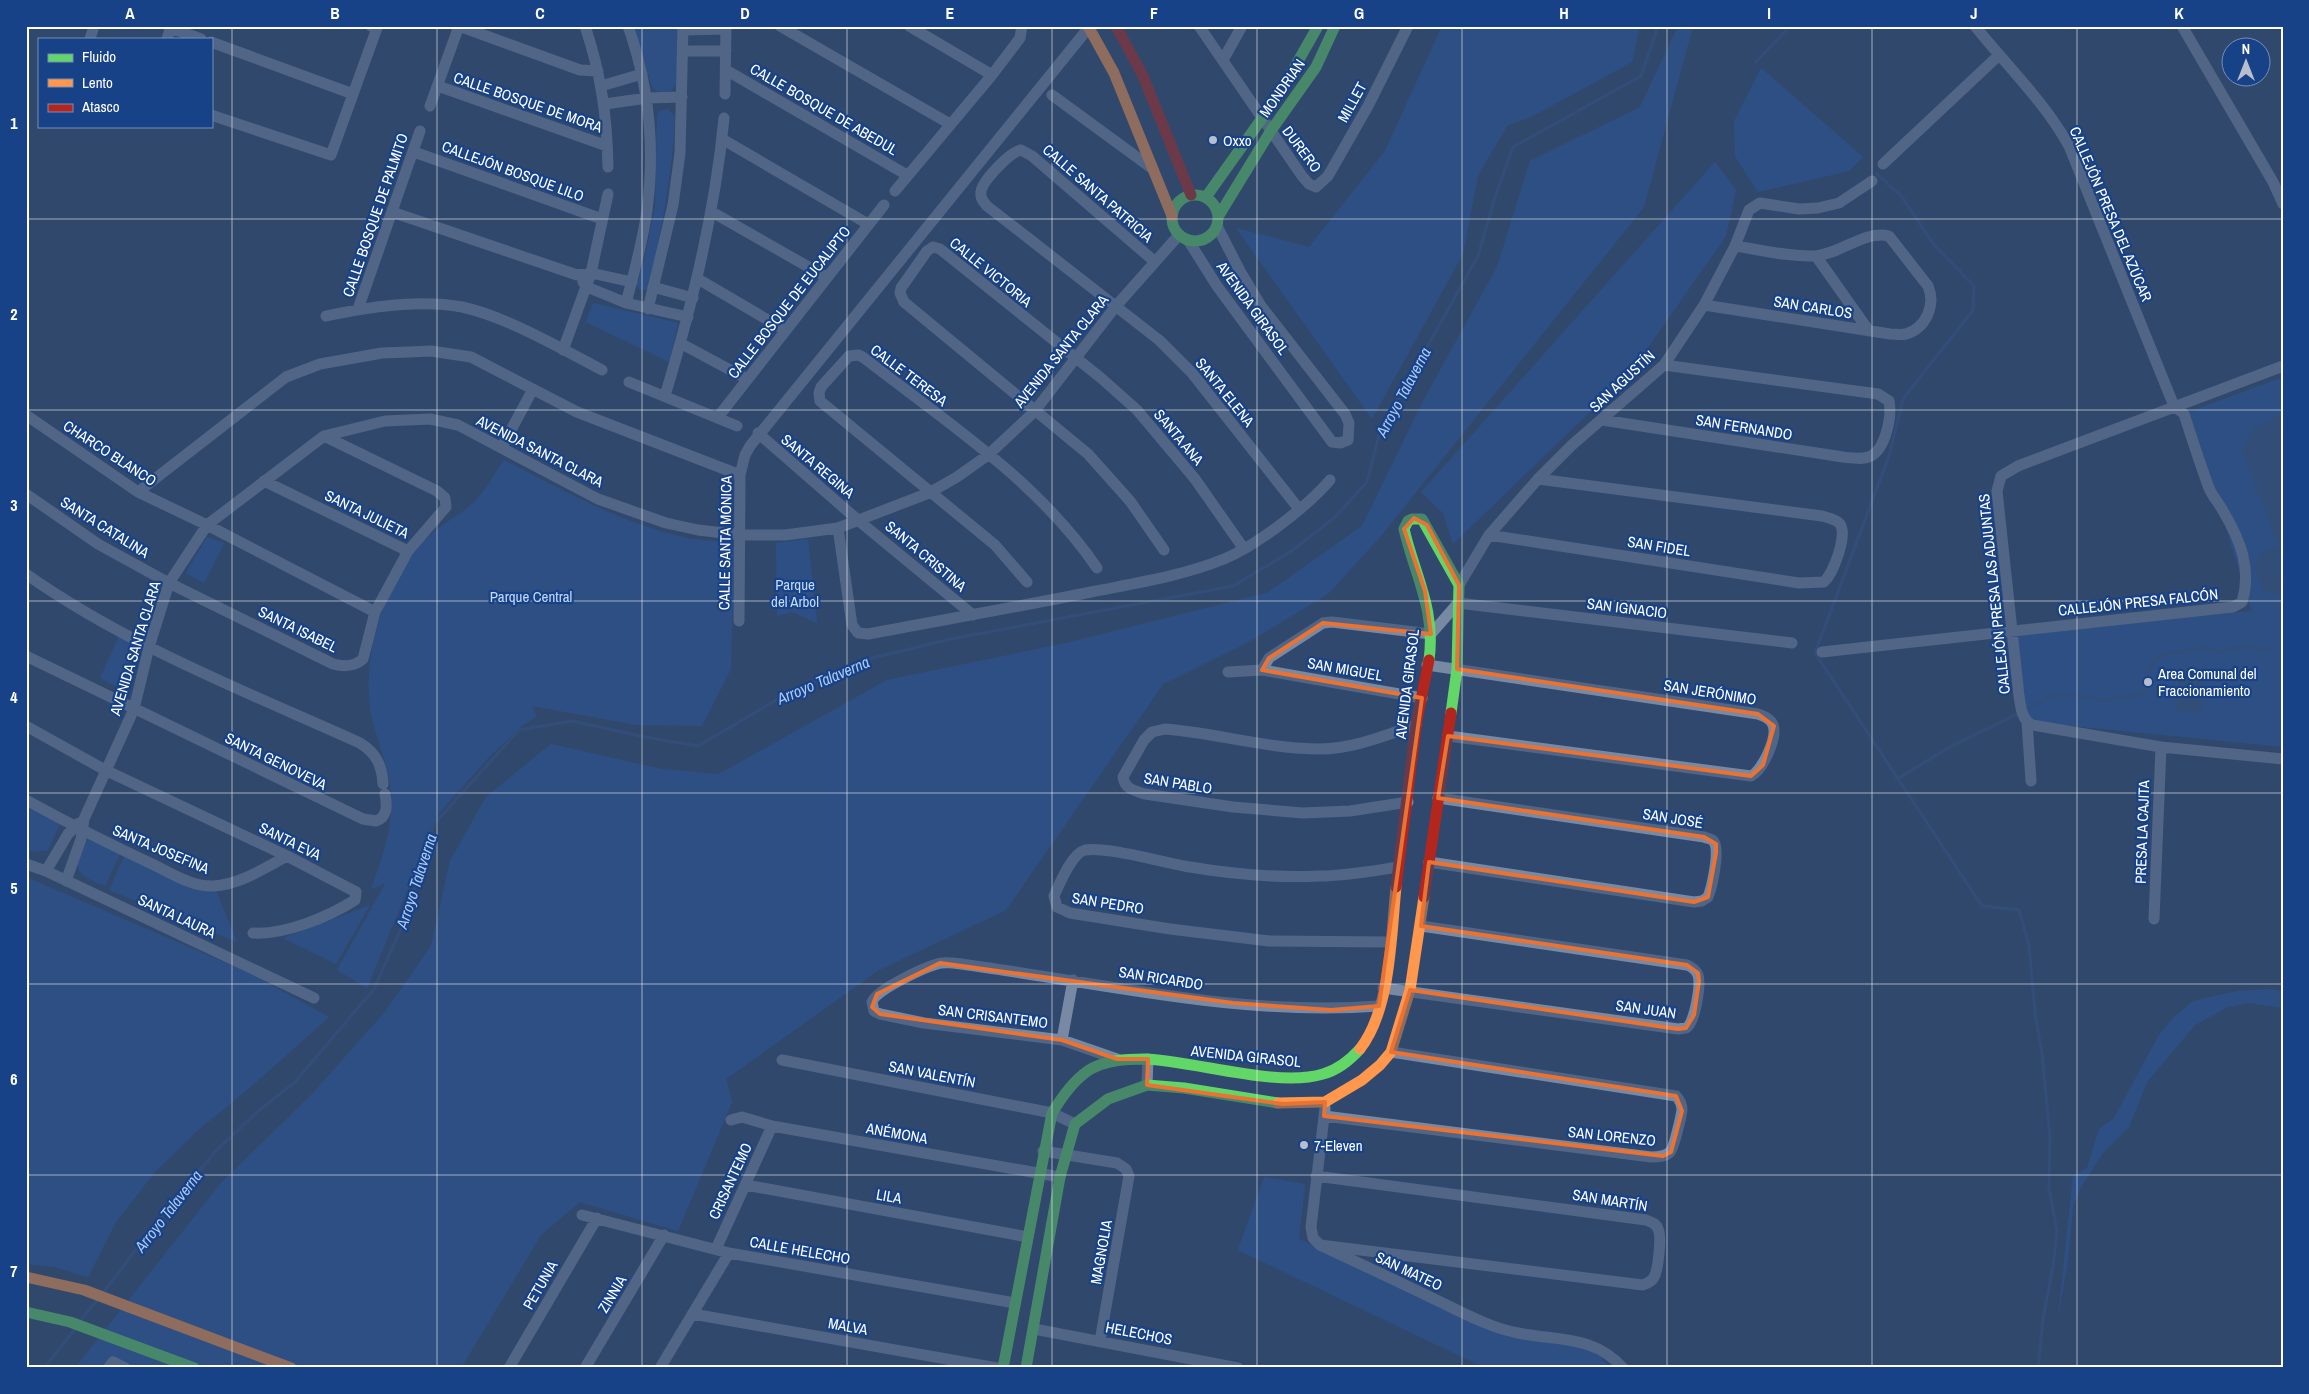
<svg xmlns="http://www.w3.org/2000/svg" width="2309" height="1394" viewBox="0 0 2309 1394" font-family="'Archivo Narrow',sans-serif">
<rect width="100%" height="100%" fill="#31486e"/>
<path fill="#2b589e" d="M634,26H678L677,84L671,91L659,93L652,87Z
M1442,26H1640L1632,62L1531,117L1508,125L1478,175L1463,254L1372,419L1236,228L1309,247L1385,151Z
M1678,26H1693L1644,207L1381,536L1328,594L1245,644L1163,684L1006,910L879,970L726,1079L732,1102L678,1231L580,1202L541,1235L461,1368H75L221,1183L312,1094L385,1012L431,946L450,861L486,797L551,744L662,769L719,774L887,680L1071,642L1267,593L1362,526L1423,401L1497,267L1530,161L1640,107Z
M1761,68L1863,157L1849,171L1758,192L1735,156L1734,121Z
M668,109L675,117C672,176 661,232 648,290H640L637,285L645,256L655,207L657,116L660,111Z
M1715,162L1736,190L1726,236L1630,373L1453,544L1443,513L1421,492Z
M593,303L678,323L669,362L586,322Z
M2283,377V747L2034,722L2027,714L2013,634L2252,611L2189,412Z
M504,460C562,490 622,524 687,538C702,541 723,539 734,549L731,669L702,726L636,725L532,706L537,717L523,725L490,756L439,813L367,988L337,970L385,884L371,889C382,859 394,826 391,793C389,769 380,747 373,723C363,683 371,635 388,597C400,572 413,548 436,530C448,521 462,513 473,503C485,492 494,474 504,460Z
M207,537L224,543L204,583L186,573Z
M808,539L817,623L792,612L777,616L776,543Z
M120,634L131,644L125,691L100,678Z
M26,807L60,824L48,850L33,852L26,849Z
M88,839L121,852L105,886C73,873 72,870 88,839Z
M126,852L201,891L215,888L237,942L109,890Z
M26,877L249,973L329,1017L253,1085L197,1131L155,1172L116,1222L88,1277L54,1267L26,1264Z
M370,905L336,964L283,938Z
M2270,989L2281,991L2283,995V1008L2249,1003L2228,1007L2195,1025L2147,1082L2129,1127L2102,1154L2081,1187L2073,1207L2068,1260L2058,1318L2073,1176L2087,1168L2099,1129L2114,1118L2159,1035L2174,1017L2193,1001L2237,991Z
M1264,1177L1305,1184L1299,1239L1502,1333L1593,1348L1610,1368H1485L1238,1250Z"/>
<path fill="#345386" d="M2283,414V557L2279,555L2278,562L2283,591L2277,594L2264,592L2254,566L2259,555L2278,545L2241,449L2254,427Z
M2179,670H2203L2201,713L2176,711Z"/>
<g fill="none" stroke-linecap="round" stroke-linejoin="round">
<path stroke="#345386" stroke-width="3" d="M1756,62L1790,26
M1877,174L1902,197L1934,245L1974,286L1973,310L1903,399L1889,456L1815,653L1982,906L2019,910L2029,945L2035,1013L2042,1054L2050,1137L2049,1189L2057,1231L2053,1266L2043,1319L2038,1368
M2025,710L2051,696L2072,695L2105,700L2142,694L2146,687V675L2154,660L2164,654L2205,648L2223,652L2245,646L2272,651
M1897,779L1950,747L2019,713
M103,1293L159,1219L215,1152L258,1111L294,1083L374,989L406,917L434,824L519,730L572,721L645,737L698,746L783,696L860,661L951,639L1233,586L1290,552L1335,517L1367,482L1380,431L1478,256L1495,197L1513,147L1641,76L1658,26
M81,1320L98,1299
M44,1368L75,1329"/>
<path stroke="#7889a4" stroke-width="11" d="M585,26C601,74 607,116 608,167
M780,26L950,124
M909,26L992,75
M1199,26L1302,176L1309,184L1316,187L1328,176L1368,106L1408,26
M2182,26L2273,182L2283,204
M171,28L201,39
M683,30L726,29
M90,39L94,26
M167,39L171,26
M211,42L353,94
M683,51H726
M1223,60L1242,26
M726,70L907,175
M438,86L607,146
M601,86L642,74
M725,94L726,26
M1052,95L1153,169
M605,104L647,98L682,97
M430,106L459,26L580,70L598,71
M211,115L331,155L377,28L371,26
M722,139L868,224
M414,152L602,219
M1883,164L1998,56
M895,191L992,75L1020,38L1022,26
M392,212L577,275L591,273L632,282
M712,212L826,277
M1188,240L1217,286L1332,442L1340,443L1348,440L1349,423L1345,414L1261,306L1240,271L1217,226
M1816,256L1869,331
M1154,261L1032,156L1021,150C1010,152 982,181 981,192C980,198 983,201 987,206L1159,340L1192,373L1299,509
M698,279L785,330
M583,282L587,287L626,303L688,317
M653,287L693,298
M626,303C634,273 643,241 647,210C655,148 649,85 628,26
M1704,305L1890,334C1895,334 1901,335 1906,334C1926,328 1936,305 1928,286L1889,236C1864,230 1841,254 1815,256C1789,257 1761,250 1735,246
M358,309L420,131
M648,309L673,205L680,153L683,26
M326,316C367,307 421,299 462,307C505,316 562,349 602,370
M680,343L747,379
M563,350L591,273L608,194
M2283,366L2018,466L2001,476L1997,491L2019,696C2021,707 2021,719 2032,725L2161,747L2283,759
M629,382L737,426
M665,396C692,305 715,213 724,118
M26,415L138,492L207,525L375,612
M718,417L884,205
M1602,420L1843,457C1852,458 1863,460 1871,456C1886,448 1892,416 1889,401L1878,394L1664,365
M758,433L859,521L973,615
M502,447L533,389
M264,481L408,551
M138,492L286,377L320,364L382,353L409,352L431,351L471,357L577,412L740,475
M26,494L98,544L169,583L333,664C344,667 354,667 363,659L375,612L408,551L446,507L445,498L437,491L324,436
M838,528L852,625L858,633L868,634C942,620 1017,607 1091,592C1136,583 1182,576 1224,559C1256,546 1308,506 1330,480
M1489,535L1799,583L1824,582C1833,574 1848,535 1840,524C1836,519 1828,518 1822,516L1538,479
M1164,550L1130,501L1088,454L904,302L900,293L901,288L927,251L933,247L940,249L1101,378L1137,410L1195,479L1244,549
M26,574C128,646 247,692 360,743C376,753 382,765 383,784
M1027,582L995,545L820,401L819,393L821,387L849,356L859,355L864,358C945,421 1038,481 1097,568
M1459,585L1489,535L1538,479L1572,445L1664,365L1704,305L1735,246L1749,210L1760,203L1799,209L1818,208L1839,203L1872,181
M739,621L740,475L745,455L750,446L1090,26
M1822,652L2233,607L2242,602C2252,569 2240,539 2223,511C2219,503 2212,496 2209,488C2200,464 2192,439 2184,414L2174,406L2069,146C2044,101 2007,66 1975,26
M26,656L363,819L376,821C388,817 387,805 385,794
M1427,665L1758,714C1764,716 1771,719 1773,725C1778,738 1762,771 1751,776L1448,736
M1262,670L1269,658L1323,623L1332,622L1431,634L1458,603L1792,643
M1228,672L1262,670L1422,698
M2027,722L2031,781
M26,726L105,770L287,856L356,892L355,900C328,917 285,935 253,933
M26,800C68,823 109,844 152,864C171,873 192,887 213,886C239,885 265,868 287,856
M1408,802L1350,811L1303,813L1233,807L1145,794C1133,790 1125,789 1123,777L1144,740L1152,732L1165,729C1217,733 1268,749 1320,749C1353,749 1386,735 1416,725
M1429,862L1694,902L1702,901L1708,897C1712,887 1720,851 1714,842C1712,838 1708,839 1704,837L1438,798
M26,864L46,871L314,998
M46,871L68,834L79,823
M66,881L81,839L84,819L134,709L149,647L169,583L207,525L324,436L385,421L430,419L458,425L598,499L666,523L698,530L741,535H785L838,528L929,493L957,477L988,455L1034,412L1116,306L1179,235
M2154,919L2161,747
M1389,942L1269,941L1170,929L1070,913L1057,907L1054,896C1059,885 1072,853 1085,850C1107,846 1165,863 1190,867C1232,874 1277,878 1319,876C1345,876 1372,871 1398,867
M1383,988L1678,1029C1679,1029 1685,1028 1686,1028C1695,1024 1701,984 1698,975C1696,970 1692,967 1687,965L1421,926
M1062,1040L1073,980
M1117,1059L1062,1040L924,1023L880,1014L874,1011L872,1002C876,990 923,968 937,964C942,962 948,963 953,963C1094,981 1236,1017 1379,1006
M782,1060L1052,1113L1075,1124
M1147,1085L1148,1059
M1325,1108L1311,1227L1313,1238L1320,1245C1356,1262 1393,1279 1430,1297C1458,1310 1487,1327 1518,1333C1557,1341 1594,1335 1623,1368
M1324,1116L1651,1157C1657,1157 1665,1157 1670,1152C1674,1148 1681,1117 1682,1110C1682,1104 1680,1100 1676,1096L1391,1052
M731,1120L742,1117L772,1126L1060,1177
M1043,1151L1117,1163L1126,1169L1129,1176L1100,1341
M1316,1176L1646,1220C1651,1222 1656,1223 1658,1229C1662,1236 1658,1268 1655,1275C1653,1281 1648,1283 1643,1285L1320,1245
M746,1185L1028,1237
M582,1215L729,1253L1015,1303
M716,1249L772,1126
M693,1314L997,1368
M1034,1329L1238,1368
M108,1368L113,1362L125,1368
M509,1368L597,1218
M585,1368L664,1235
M660,1368L729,1253"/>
<path stroke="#63d668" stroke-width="11" d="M1172 218a23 23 0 1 1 46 0a23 23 0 1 1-46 0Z
M1206,197L1280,93L1318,26
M1218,217L1270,132L1316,67L1335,26
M1429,660C1436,610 1415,576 1404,529L1408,521L1412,519H1422L1459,585L1457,669L1451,713
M26,1312L70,1322L194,1368
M1003,1368L1052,1113C1062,1097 1073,1081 1089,1070C1106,1060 1126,1059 1145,1059C1195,1061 1278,1088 1323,1074C1338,1070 1350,1060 1360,1049
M1026,1368L1060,1177L1075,1124L1108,1099L1147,1085L1184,1088L1278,1103"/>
<path stroke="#ff974d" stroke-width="11" d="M1088,26L1114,73L1172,216
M1360,1049C1391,1009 1391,936 1396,887
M1278,1103L1325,1102L1362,1080L1380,1065L1391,1052L1410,990L1424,897
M26,1277L84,1290L291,1368"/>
<path stroke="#b3261e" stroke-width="11" d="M1116,26L1143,76L1191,195
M1396,887L1416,725L1429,660
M1424,897L1451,713"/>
</g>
<path d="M0 0H2309V1394H0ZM1414,518L1427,525L1459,585L1457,669L1758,714L1774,726L1763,765L1751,776L1448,736L1438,798L1704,837L1716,844V853L1708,897L1694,902L1429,862L1421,926L1687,965L1698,973L1699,981L1694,1015L1686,1028L1678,1029L1410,990L1391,1052L1676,1096L1682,1111L1671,1152L1663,1156L1324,1116L1325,1102L1283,1104L1147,1085L1148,1059H1117L1062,1040L880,1014L872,1007L877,994L940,963L1233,1003L1331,1010L1379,1006L1422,698L1262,670L1269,658L1323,623L1431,634L1425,591L1404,529Z" fill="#31486e" fill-opacity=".55" fill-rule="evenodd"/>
<path fill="none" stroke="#eb7230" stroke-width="4" stroke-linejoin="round" d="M1414,518L1427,525L1459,585L1457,669L1758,714L1774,726L1763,765L1751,776L1448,736L1438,798L1704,837L1716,844V853L1708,897L1694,902L1429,862L1421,926L1687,965L1698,973L1699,981L1694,1015L1686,1028L1678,1029L1410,990L1391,1052L1676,1096L1682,1111L1671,1152L1663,1156L1324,1116L1325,1102L1283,1104L1147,1085L1148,1059H1117L1062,1040L880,1014L872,1007L877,994L940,963L1233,1003L1331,1010L1379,1006L1422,698L1262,670L1269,658L1323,623L1431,634L1425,591L1404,529Z"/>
<path fill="none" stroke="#fff" stroke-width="1" stroke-opacity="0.55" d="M232,26V1368M437,26V1368M642,26V1368M847,26V1368M1052,26V1368M1257,26V1368M1462,26V1368M1667,26V1368M1872,26V1368M2077,26V1368M26,219H2283M26,410H2283M26,601H2283M26,793H2283M26,984H2283M26,1175H2283"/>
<g fill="#b7bfcc" stroke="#174288" stroke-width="2">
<circle cx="1213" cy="140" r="5"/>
<circle cx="2148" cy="682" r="5"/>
<circle cx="1304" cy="1145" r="5"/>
</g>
<g text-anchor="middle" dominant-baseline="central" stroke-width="4.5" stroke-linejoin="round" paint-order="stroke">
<g font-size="15" fill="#fff" stroke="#174288">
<text transform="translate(1282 88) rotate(-55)">MONDRIAN</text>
<text transform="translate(528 102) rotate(19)">CALLE BOSQUE DE MORA</text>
<text transform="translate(1352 102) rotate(-61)">MILLET</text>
<text transform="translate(824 109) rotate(30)">CALLE BOSQUE DE ABEDUL</text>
<text transform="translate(1302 149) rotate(53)">DURERO</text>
<text transform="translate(513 171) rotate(20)">CALLEJÓN BOSQUE LILO</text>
<text transform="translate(1098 193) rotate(41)">CALLE SANTA PATRICIA</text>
<text transform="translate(2111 214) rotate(67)">CALLEJÓN PRESA DEL AZÚCAR</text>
<text transform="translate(375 215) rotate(-71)">CALLE BOSQUE DE PALMITO</text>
<text transform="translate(991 272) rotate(39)">CALLE VICTORIA</text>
<text transform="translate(789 302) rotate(-52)">CALLE BOSQUE DE EUCALIPTO</text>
<text transform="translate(1813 307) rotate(9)">SAN CARLOS</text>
<text transform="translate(1253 308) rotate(54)">AVENIDA GIRASOL</text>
<text transform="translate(1061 351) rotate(-51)">AVENIDA SANTA CLARA</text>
<text transform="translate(909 375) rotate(37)">CALLE TERESA</text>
<text transform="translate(1622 381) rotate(-43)">SAN AGUSTÍN</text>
<text transform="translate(1225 392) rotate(51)">SANTA ELENA</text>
<text transform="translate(1744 427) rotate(9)">SAN FERNANDO</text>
<text transform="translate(1179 437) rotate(50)">SANTA ANA</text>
<text transform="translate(540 451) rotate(27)">AVENIDA SANTA CLARA</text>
<text transform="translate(110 453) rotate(33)">CHARCO BLANCO</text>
<text transform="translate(818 466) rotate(40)">SANTA REGINA</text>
<text transform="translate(367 514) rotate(26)">SANTA JULIETA</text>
<text transform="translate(105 527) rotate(32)">SANTA CATALINA</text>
<text transform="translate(725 543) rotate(-89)">CALLE SANTA MÓNICA</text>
<text transform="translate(1659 546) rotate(9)">SAN FIDEL</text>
<text transform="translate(926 556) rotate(40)">SANTA CRISTINA</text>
<text transform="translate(1994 594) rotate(-96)">CALLEJÓN PRESA LAS ADJUNTAS</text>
<text transform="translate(2138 602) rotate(-6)">CALLEJÓN PRESA FALCÓN</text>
<text transform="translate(1627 608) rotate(7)">SAN IGNACIO</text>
<text transform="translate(298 629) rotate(26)">SANTA ISABEL</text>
<text transform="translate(135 648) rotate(-73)">AVENIDA SANTA CLARA</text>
<text transform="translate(1345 669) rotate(10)">SAN MIGUEL</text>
<text transform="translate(1407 684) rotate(-83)">AVENIDA GIRASOL</text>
<text transform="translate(1710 692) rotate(9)">SAN JERÓNIMO</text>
<text transform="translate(276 761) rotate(26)">SANTA GENOVEVA</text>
<text transform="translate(1178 783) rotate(9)">SAN PABLO</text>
<text transform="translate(1673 818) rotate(9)">SAN JOSÉ</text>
<text transform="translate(2142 832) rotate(-88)">PRESA LA CAJITA</text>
<text transform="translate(290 841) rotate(26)">SANTA EVA</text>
<text transform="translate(161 849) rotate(23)">SANTA JOSEFINA</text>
<text transform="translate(1108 903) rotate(9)">SAN PEDRO</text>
<text transform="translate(177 916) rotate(25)">SANTA LAURA</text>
<text transform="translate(1161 978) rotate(9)">SAN RICARDO</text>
<text transform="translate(1646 1009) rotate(8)">SAN JUAN</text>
<text transform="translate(993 1016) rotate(7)">SAN CRISANTEMO</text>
<text transform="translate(1246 1056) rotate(6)">AVENIDA GIRASOL</text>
<text transform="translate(932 1074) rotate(11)">SAN VALENTÍN</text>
<text transform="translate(897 1133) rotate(10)">ANÉMONA</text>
<text transform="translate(1612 1136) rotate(6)">SAN LORENZO</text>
<text transform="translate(730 1181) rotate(-65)">CRISANTEMO</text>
<text transform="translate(889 1196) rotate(10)">LILA</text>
<text transform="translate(1610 1200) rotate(9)">SAN MARTÍN</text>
<text transform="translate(800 1250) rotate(10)">CALLE HELECHO</text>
<text transform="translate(1101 1252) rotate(-80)">MAGNOLIA</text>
<text transform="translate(1409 1271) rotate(25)">SAN MATEO</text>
<text transform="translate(540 1285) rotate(-60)">PETUNIA</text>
<text transform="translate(612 1294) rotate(-59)">ZINNIA</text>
<text transform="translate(848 1326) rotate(10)">MALVA</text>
<text transform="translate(1139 1333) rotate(11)">HELECHOS</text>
</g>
<g font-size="15" fill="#fff" stroke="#174288" text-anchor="start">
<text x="1223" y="140">Oxxo</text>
<text x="2158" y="673">Area Comunal del<tspan x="2158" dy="17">Fraccionamiento</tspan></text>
<text x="1314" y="1145">7-Eleven</text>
</g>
<g font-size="15" fill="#c4dafa" stroke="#174288">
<text x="795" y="584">Parque<tspan x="795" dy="17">del Arbol</tspan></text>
<text x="531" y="596">Parque Central</text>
</g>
<g font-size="16" font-style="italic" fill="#aac8f5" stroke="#174288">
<text transform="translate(1403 392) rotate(-62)">Arroyo Talaverna</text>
<text transform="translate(823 680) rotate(-23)">Arroyo Talaverna</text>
<text transform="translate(416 881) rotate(-72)">Arroyo Talaverna</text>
<text transform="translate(168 1211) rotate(-52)">Arroyo Talaverna</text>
</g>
</g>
<rect width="2309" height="1394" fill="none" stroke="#174288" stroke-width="55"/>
<rect x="38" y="38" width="175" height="90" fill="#174288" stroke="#748eb8"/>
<rect x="48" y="54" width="25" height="8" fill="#63d668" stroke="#748eb8"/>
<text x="82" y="62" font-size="15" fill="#ffffff">Fluido</text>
<rect x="48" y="79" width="25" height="8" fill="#ff974d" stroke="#748eb8"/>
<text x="82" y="88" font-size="15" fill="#ffffff">Lento</text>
<rect x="48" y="104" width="25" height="8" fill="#b3261e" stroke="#748eb8"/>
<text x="82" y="112" font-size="15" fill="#ffffff">Atasco</text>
<g transform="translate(2246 62)"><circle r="24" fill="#174288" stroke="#748eb8"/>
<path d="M0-4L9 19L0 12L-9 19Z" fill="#b7bfcc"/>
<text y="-8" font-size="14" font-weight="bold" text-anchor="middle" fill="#ffffff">N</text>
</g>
<rect x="28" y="28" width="2254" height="1338" fill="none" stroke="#fff" stroke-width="2"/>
<g font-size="16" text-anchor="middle" font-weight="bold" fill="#fff">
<text x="130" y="19">A</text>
<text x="335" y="19">B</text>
<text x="540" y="19">C</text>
<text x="745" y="19">D</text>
<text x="950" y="19">E</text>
<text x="1154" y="19">F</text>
<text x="1359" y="19">G</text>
<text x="1564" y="19">H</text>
<text x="1769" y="19">I</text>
<text x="1974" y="19">J</text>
<text x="2179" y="19">K</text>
<text x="14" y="129">1</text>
<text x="14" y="320">2</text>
<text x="14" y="511">3</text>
<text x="14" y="703">4</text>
<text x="14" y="894">5</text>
<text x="14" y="1085">6</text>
<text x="14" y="1277">7</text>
</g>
</svg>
